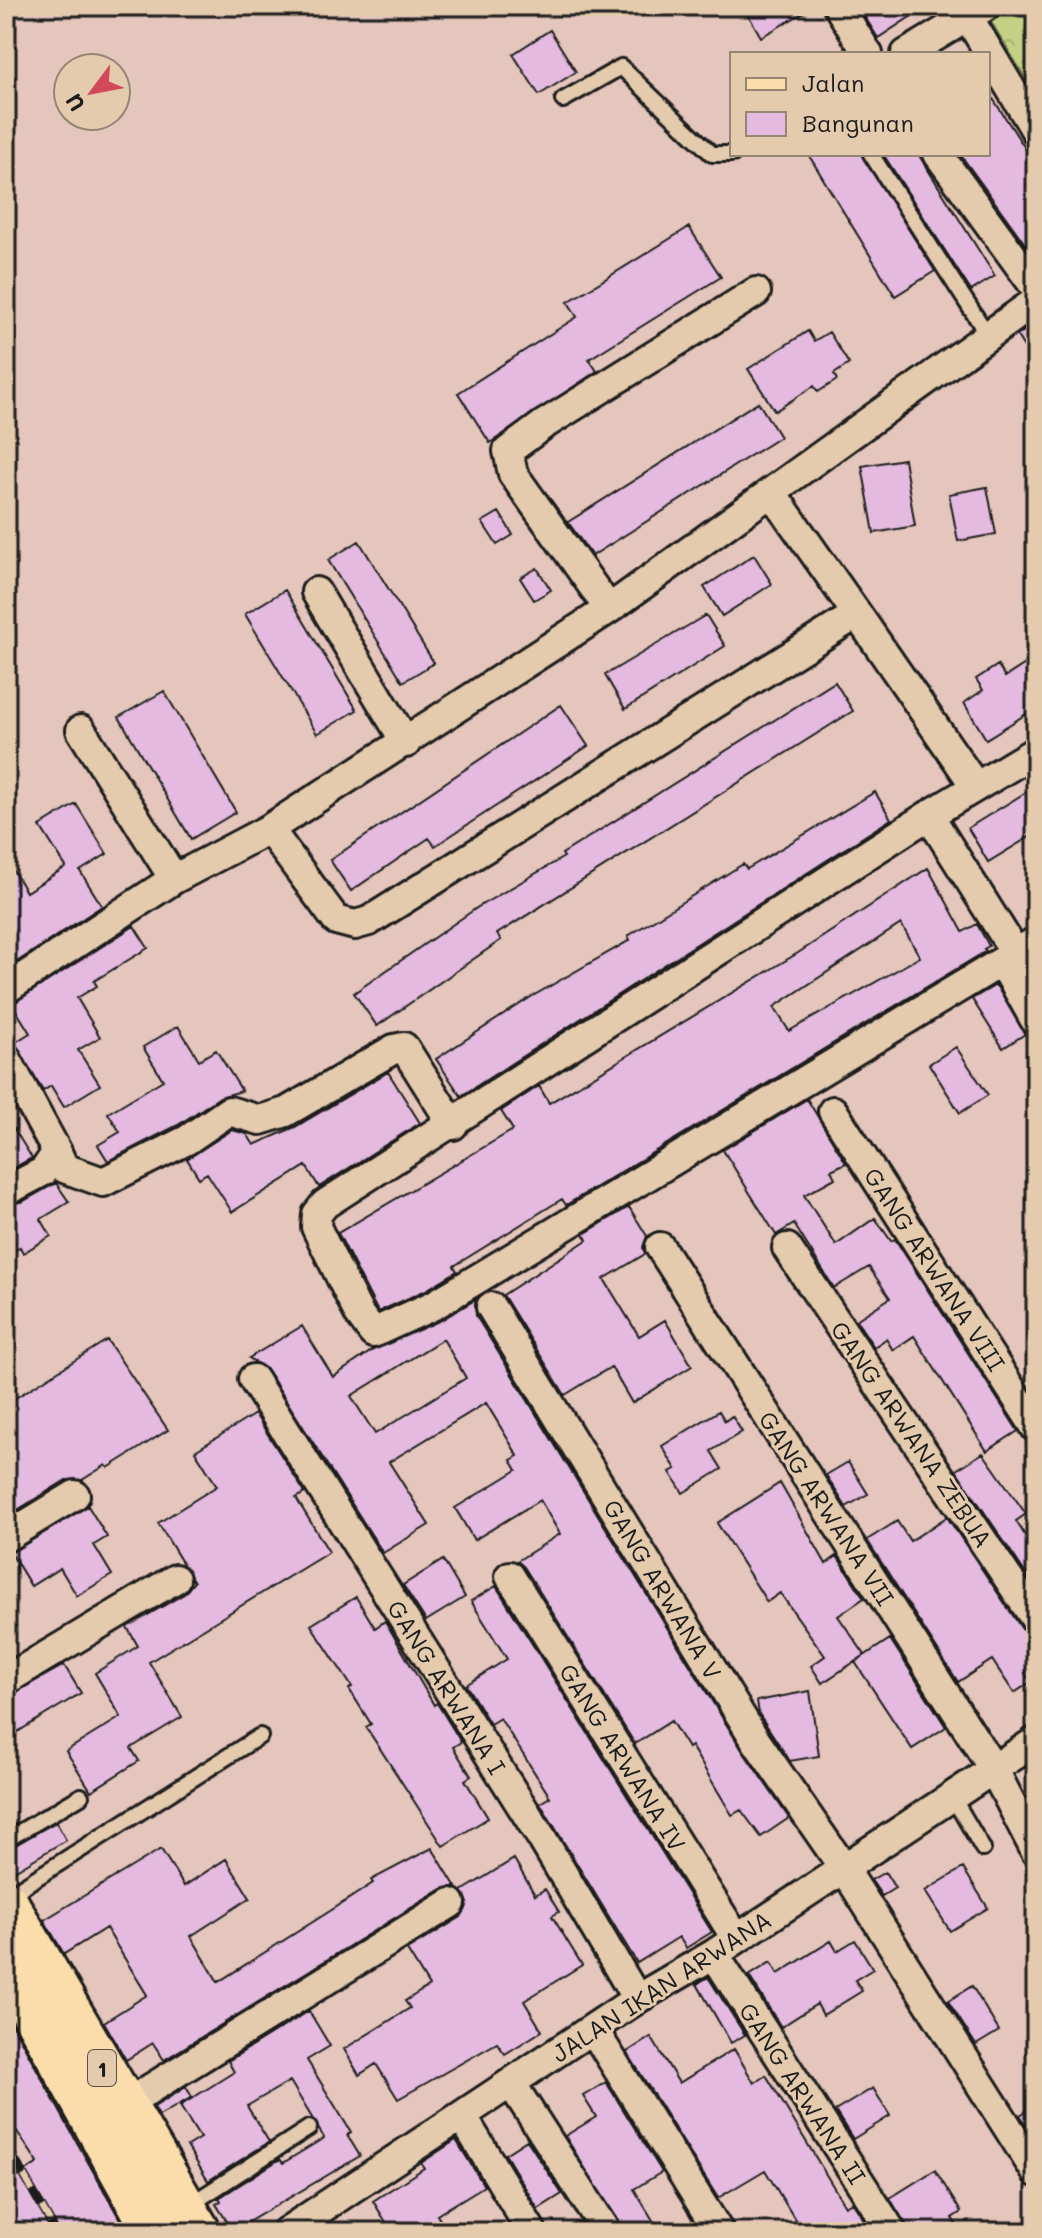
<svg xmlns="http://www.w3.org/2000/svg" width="1042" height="2238" viewBox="0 0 1042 2238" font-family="Mali,sans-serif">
<defs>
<pattern id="park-crowns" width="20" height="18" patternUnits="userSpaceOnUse" patternTransform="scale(2)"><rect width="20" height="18" fill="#c4d185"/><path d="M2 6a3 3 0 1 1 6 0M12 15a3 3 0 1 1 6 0" fill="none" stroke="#a8b372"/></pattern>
</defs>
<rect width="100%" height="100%" fill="#e5c6bc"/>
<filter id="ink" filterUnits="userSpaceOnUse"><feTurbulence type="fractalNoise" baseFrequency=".0125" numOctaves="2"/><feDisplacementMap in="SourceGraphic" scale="16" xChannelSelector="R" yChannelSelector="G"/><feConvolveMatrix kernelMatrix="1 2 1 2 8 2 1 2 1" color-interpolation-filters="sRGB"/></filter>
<g filter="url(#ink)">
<path fill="url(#park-crowns)" stroke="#707650" stroke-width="2" d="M1010,6H1036V95L989,19Z"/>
<path fill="#e4bae0" stroke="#1c1c1c" stroke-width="2" fill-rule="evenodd" d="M743,6H815L761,37Z
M858,6H927L878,38Z
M550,30L576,72L539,95L513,54Z
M988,91L1036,165V259L960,154H988Z
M808,154H861L935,271L895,296Z
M883,154H918L995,276L971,291Z
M689,227L721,277L589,359L597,371L490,443L458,393L577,317L568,302Z
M1036,322V366L1017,336Z
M808,331L814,341L829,332L849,364L834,374L837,380L818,392L814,386L775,411L748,369Z
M758,402L780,437L592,556L568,522Z
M904,459L915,526L874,533L862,466Z
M987,487L996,534L958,541L949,494Z
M499,512L513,535L497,545L482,522Z
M359,541L434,663L403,682L328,560Z
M754,555L772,584L722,616L704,587Z
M537,568L551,590L534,600L520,578Z
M285,590L357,710L317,734L245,614Z
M706,615L725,646L625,709L605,675Z
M1036,657V708L986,739L964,703L983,690L976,679L998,665L1005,677Z
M835,682L853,711L497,934L501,940L377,1026L354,993L478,907L564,857L562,854Z
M164,691L236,812L191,839L119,717Z
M561,705L588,746L435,846L429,838L351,891L330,860Z
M1036,786V833L988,862L968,828Z
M875,792L891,819L461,1096L436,1059L531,997L630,940L628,936L743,864L747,869Z
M76,804L107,854L80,871L102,906L6,969V859L26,892L66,867L40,826Z
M928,868L963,932L977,924L989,946L984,949L986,951L566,1205L562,1199L454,1266L457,1271L426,1290L378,1312L338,1233L513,1130L501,1111L539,1086L549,1103L798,953ZM901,924L920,957L789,1031L774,1007Z
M134,926L148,948L94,981L97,986L77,998L100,1037L78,1050L100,1085L64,1107L51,1086L43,1091L14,1043L30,1033L12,1004Z
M996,985L1025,1034L1003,1048L972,999Z
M178,1026L199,1060L216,1050L242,1091L220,1097L178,1125L108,1161L98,1145L120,1132L108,1113L163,1080L143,1047Z
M956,1047L988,1095L960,1113L929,1064Z
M388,1072L420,1123L319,1187L306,1166L232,1212L207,1173L199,1178L187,1159L232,1130L247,1134L254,1145L295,1127Z
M807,1099L846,1163L831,1170L835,1178L804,1195L836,1245L875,1218L891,1241L895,1239L1018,1431L987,1451L914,1336L893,1350L886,1339L874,1347L856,1320L890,1298L869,1267L834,1288L794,1224L776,1235L723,1150Z
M6,1116L32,1158L6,1172Z
M56,1183L69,1202L41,1219L51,1236L23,1253L20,1247L6,1256V1202H22Z
M629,1207L647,1236L643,1247L645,1254L604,1279L639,1336L665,1320L692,1366L632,1403L611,1367L565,1395L503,1295L587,1240L584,1234Z
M475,1300L476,1316L742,1750L789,1818L761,1837L741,1810L732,1815L691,1746L688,1748L671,1721L635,1744L524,1567L517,1561L560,1534L540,1500L474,1540L455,1508L517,1470L511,1460L518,1456L486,1403L389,1462L429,1525L383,1553L267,1370L249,1358L302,1326L333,1377L373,1350L441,1320ZM443,1339L466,1378L375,1434L351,1396Z
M107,1340L168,1430L108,1468L106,1465L82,1480H66L6,1517V1404Z
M719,1411L725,1421L732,1416L742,1432L711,1451L722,1469L683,1493L670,1472L676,1469L662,1446Z
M255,1414L305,1493L296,1498L329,1552L149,1662L182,1717L131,1748L139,1761L91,1791L66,1751L121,1717L95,1673L138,1646L127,1627L184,1594L194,1582L158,1523L217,1486L195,1451Z
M983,1453L1026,1514L1016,1521L1036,1553V1589L956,1470Z
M848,1462L868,1494L846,1507L826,1475Z
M780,1483L826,1564L837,1556L864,1598L838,1616L865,1655L822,1683L811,1666L825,1656L780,1593L767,1602L717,1523Z
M88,1506L107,1537L94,1545L112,1575L77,1596L60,1568L31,1586L11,1553Z
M947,1517L1022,1629L1036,1637V1666L1025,1673L1031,1682L1014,1693L992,1660L958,1682L867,1540L897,1521L910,1541Z
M443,1560L465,1597L426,1621L403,1585Z
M496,1586L712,1932L686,1948L679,1937L637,1963L540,1803L550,1797L500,1718L490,1724L466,1685L507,1659L471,1601Z
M356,1597L375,1628L385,1621L434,1705L437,1703L461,1742L453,1747L471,1776L465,1780L488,1818L443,1846L366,1727L371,1724L349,1689L352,1687L311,1625Z
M890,1639L946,1727L912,1749L855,1662Z
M64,1665L81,1693L6,1739V1697Z
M810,1691L819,1756L790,1761L759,1714L757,1701Z
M56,1822L66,1840L6,1876V1850Z
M432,1848L456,1887L442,1889L164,2060L153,2043L126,2060L104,2022L147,1995L106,1928L64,1954L44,1920L161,1849L184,1886L226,1859L250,1898L191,1936L218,1982L338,1906L373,1883L371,1880Z
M514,1859L535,1895L545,1889L559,1912L552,1916L582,1965L524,2001L542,2031L505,2054L497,2043L398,2099L376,2064L359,2075L344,2049L410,2008L405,2001L429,1986L407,1950L461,1917L468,1903L462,1891Z
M963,1868L988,1908L950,1931L925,1891Z
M885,1872L895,1888L882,1896L871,1880Z
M855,1940L873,1969L855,1980L862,1991L823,2015L817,2004L781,2027L749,1976L771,1962L778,1974L831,1941L837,1951Z
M708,1977L745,2035L731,2043L697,1984Z
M972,1986L999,2031L976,2045L948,2001Z
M309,2011L330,2046L307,2060L351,2132L347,2135L360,2156L233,2231L216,2204L221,2201L219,2198L280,2159L283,2163L324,2138L290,2081L247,2106L269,2142L208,2181L187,2146L200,2138L180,2106L234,2072L228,2061Z
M6,2013L74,2137L127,2232H6V2185L38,2163L6,2115Z
M651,2037L679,2083L734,2049L754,2083L766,2075L845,2206L852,2202L872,2232H811L805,2222L799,2226L765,2170L718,2198L627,2052Z
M606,2082L662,2172L634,2189L660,2232H624L565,2136L596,2117L583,2096Z
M186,2087L192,2097L159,2116L154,2107Z
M873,2088L890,2116L853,2139L835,2111Z
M1036,2105V2140L1020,2115Z
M456,2140L484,2186L437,2215L448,2232H392L373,2201L424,2168L421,2163Z
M527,2140L562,2194L538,2209L505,2154Z
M935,2170L961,2212L952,2218L961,2232H909L890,2198Z"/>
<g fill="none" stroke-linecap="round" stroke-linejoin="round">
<g stroke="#1c1c1c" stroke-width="20">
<path id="lane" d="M563,100L621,67L712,154H733
M871,154L987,334
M952,1796L983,1849
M6,1840L81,1796
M6,1897L260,1736
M188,2206L309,2128"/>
</g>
<g stroke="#1c1c1c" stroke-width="34">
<path id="street" d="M838,6L868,54
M968,17L1036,131
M906,54L986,6
M938,154L1036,288
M316,592L406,743
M609,609L513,474L508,451L543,425L756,292
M857,614L976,787
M81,730L174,879
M1036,751L929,815L325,1204L317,1214L316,1227L359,1314L373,1333L434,1305L1036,941
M929,815L1016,954
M269,829L609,609L1036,301
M1032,953L1008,972L1036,1022
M6,989L174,879L269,829L336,920L355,925L369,921L857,614L772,493
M6,1058L57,1152L44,1171L14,1187
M833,1111L1036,1428
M57,1152L64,1168L103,1182L187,1140L229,1111L260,1120L286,1112L394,1049L404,1047L453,1125
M660,1247L994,1770L1036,1852
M787,1248L1036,1620
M491,1307L756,1741L843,1867L1036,2172
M253,1379L543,1840L637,1999
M6,1537L75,1495
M510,1576L736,1938
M6,1680L175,1579
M714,1954L892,2232
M593,2029L719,2232
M511,2083L607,2232
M124,2105L451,1903
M462,2116L532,2232
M286,2232L637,1999L714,1954L1036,1741"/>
</g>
<g stroke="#1c1c1c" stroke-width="50">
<path id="primary" d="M6,1904L198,2232
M8,1965L156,2232"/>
</g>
<use href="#lane" stroke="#e5cbad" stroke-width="14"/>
<use href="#street" stroke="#e5cbad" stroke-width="28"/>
<use href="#primary" stroke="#fbddab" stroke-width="44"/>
<g stroke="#1c1c1c" stroke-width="9">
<path id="rail" d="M6,2144L56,2232"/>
</g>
<use href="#rail" stroke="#e5cbad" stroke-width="6" stroke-dasharray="18" stroke-linecap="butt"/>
</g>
</g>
<g text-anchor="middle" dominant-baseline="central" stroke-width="6" stroke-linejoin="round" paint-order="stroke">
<rect fill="#e5cbad" stroke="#585048" stroke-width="2" x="88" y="2050" width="28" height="36" rx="6"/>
<g font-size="22" font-weight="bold" fill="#1c1c1c">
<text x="102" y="2068">1</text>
</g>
<g font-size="24" fill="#1c1c1c" stroke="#e5cbad">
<text transform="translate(935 1269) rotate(57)">GANG ARWANA VIII</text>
<text transform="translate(912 1434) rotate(56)">GANG ARWANA ZEBUA</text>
<text transform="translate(827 1508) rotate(57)">GANG ARWANA VII</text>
<text transform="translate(663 1589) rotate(59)">GANG ARWANA V</text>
<text transform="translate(447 1687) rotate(58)">GANG ARWANA I</text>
<text transform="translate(623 1757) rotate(58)">GANG ARWANA IV</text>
<text transform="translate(661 1986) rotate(-33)">JALAN IKAN ARWANA</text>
<text transform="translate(803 2093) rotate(57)">GANG ARWANA II</text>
</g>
</g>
<rect width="1042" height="2238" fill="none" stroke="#e5cbad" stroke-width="32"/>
<rect x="16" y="16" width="1010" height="2206" fill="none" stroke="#1c1c1c" stroke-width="3" filter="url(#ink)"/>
<rect x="730" y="52" width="260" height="104" fill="#e5cbad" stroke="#958573" stroke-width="2"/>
<rect x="746" y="78" width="40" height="12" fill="#fbddab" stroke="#958573" stroke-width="2"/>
<text x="802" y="92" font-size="24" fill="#1c1c1c">Jalan</text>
<rect x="746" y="112" width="40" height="24" fill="#e4bae0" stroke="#958573" stroke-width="2"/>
<text x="802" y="132" font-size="24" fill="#1c1c1c">Bangunan</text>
<g transform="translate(92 92) rotate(238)"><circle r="38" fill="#e5cbad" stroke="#958573" stroke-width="2"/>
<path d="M0-6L14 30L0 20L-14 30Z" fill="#d1495b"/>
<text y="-12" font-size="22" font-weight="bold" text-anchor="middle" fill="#1c1c1c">U</text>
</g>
</svg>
